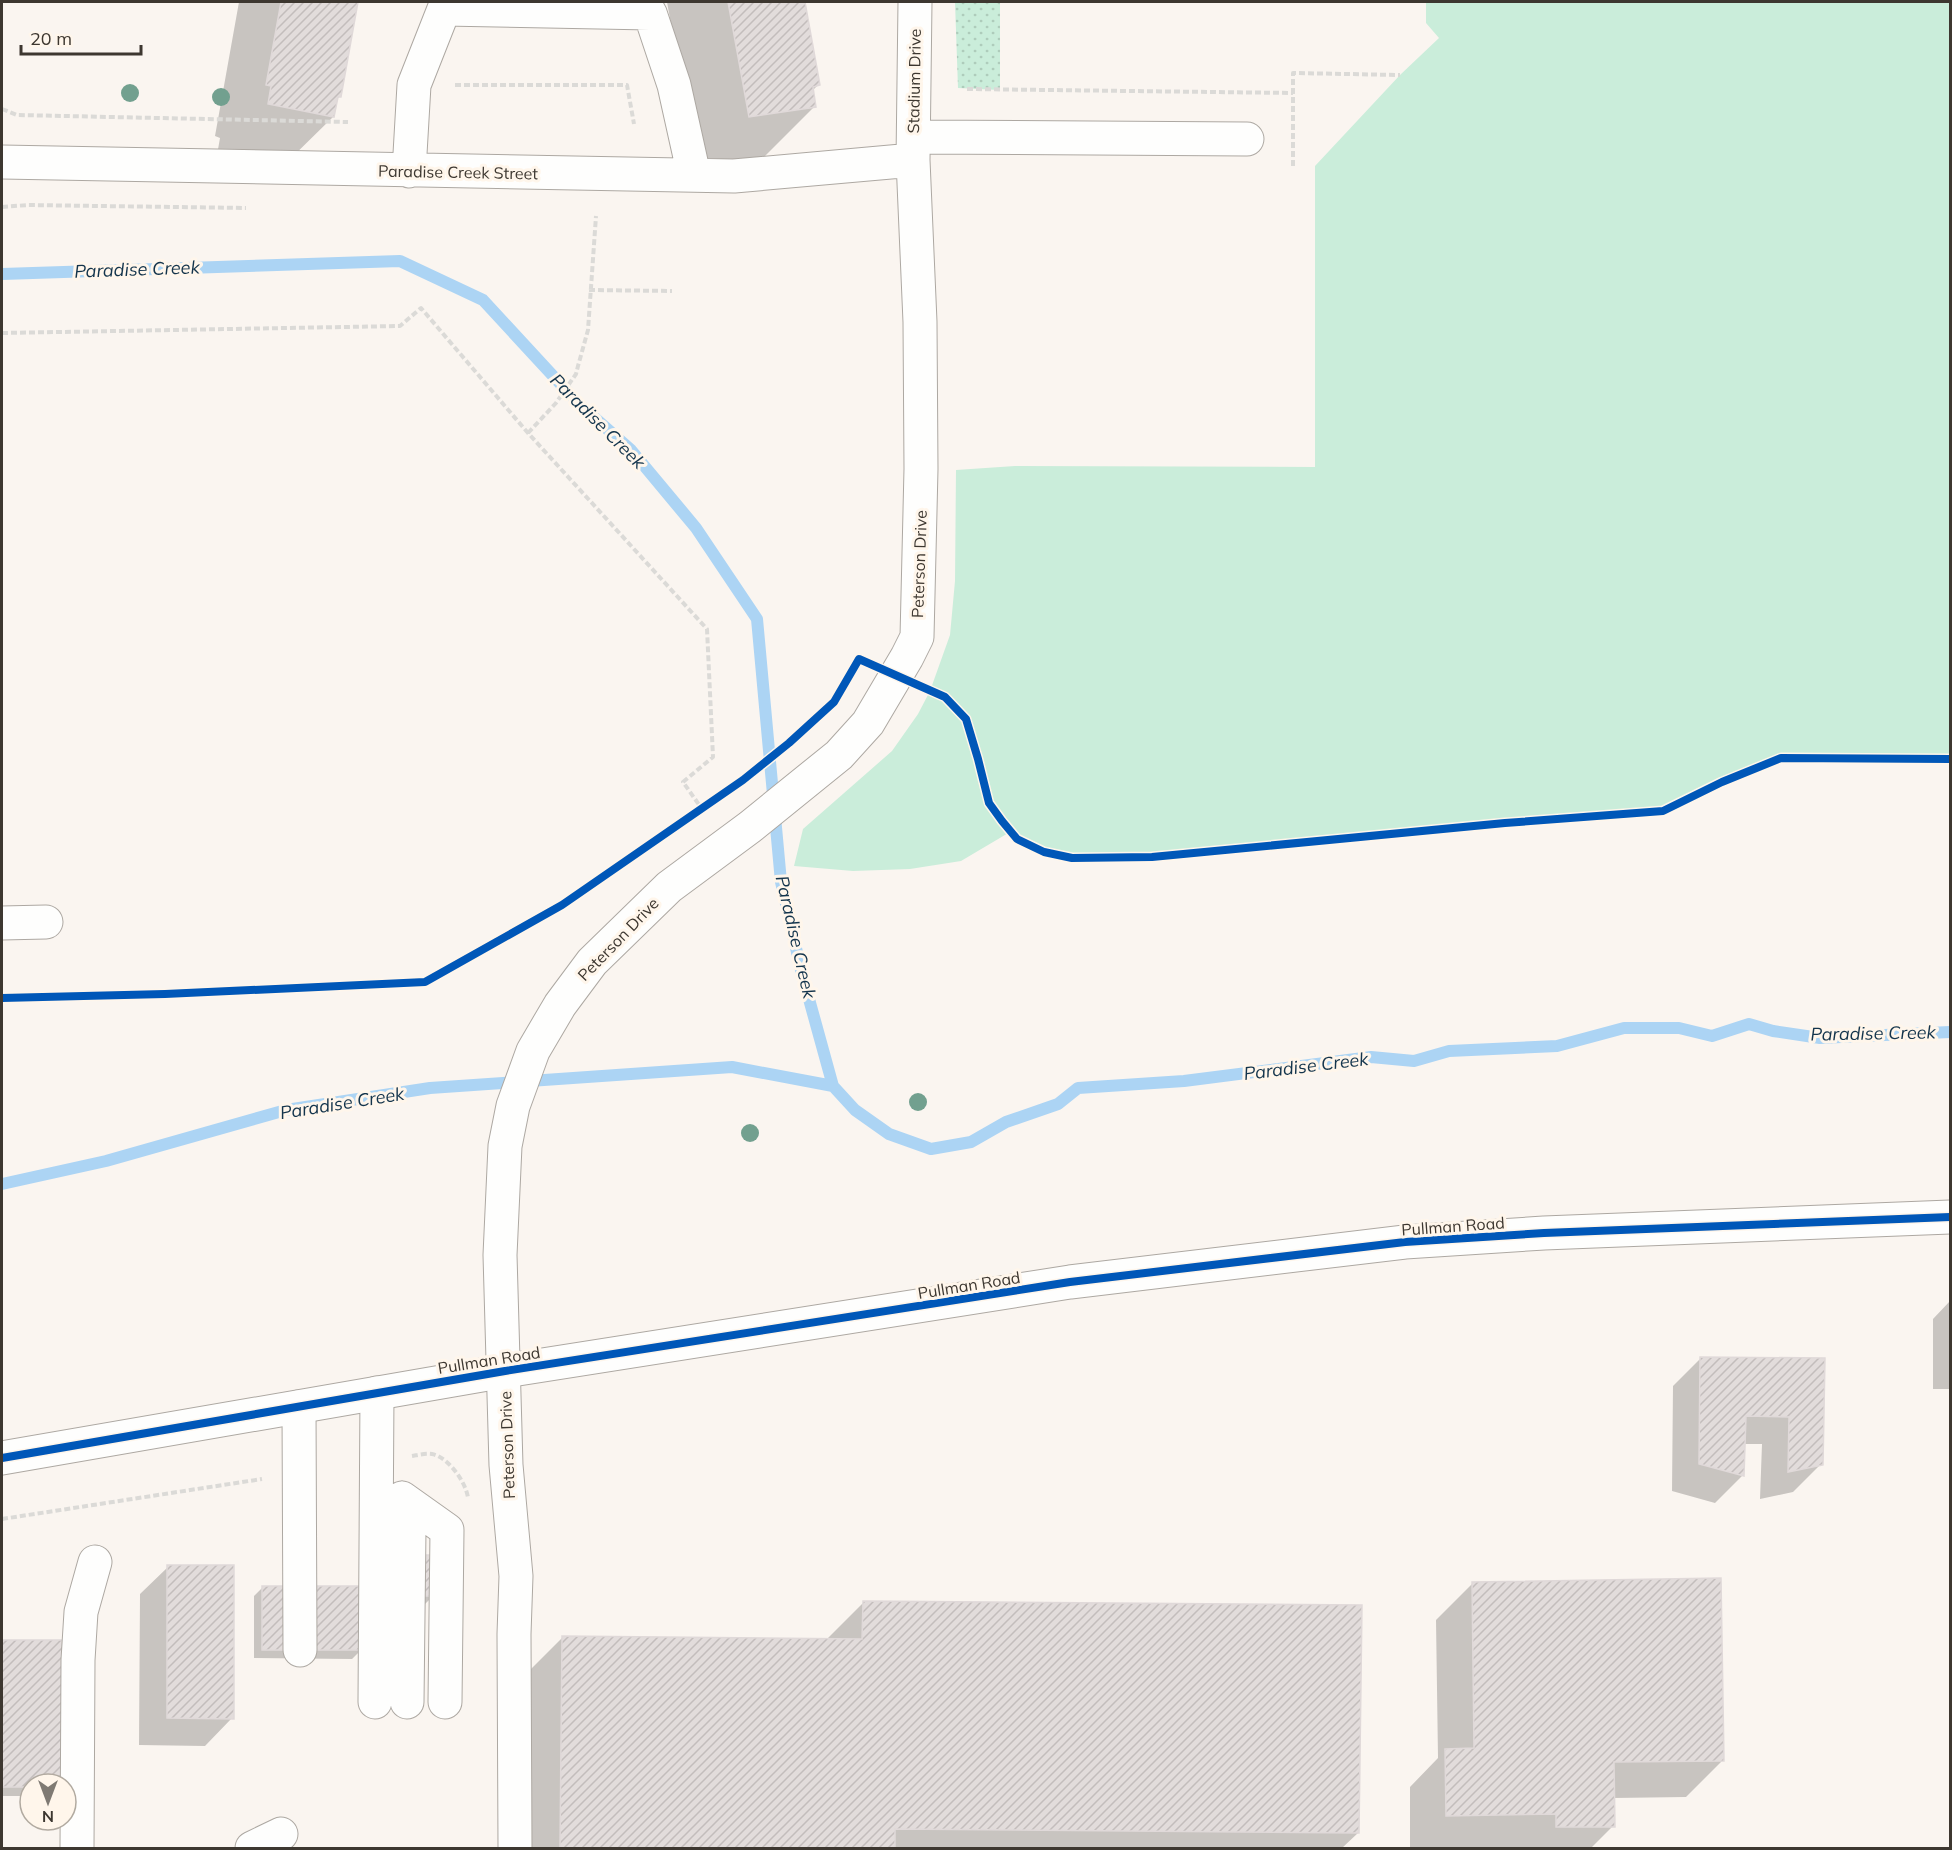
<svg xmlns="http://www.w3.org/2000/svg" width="1952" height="1850" viewBox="0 0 1952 1850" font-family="Mulish,sans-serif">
<defs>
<pattern id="grass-dots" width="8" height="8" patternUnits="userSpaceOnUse" patternTransform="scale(1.5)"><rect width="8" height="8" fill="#caedda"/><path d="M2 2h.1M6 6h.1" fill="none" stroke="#aeccbb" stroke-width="1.8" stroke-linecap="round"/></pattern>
<pattern id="building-hatch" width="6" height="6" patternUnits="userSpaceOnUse" patternTransform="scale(1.5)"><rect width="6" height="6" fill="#e2dcdb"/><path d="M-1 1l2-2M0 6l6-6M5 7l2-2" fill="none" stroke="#c3bdbc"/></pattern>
</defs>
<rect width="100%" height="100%" fill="#faf5f0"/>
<path fill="url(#grass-dots)" d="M955,2H1000V90L958,88Z"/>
<path fill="#caedda" d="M1426,2H1950V759L1781,758L1722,782L1663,811L1505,823L1152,857L1072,858L1044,852L1017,839L1010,832L961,861L910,869L853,871L794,866L803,829L892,751L918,714L930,691L950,635L955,581L956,470L1015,466L1315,467V166L1400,75L1439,38L1426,23Z"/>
<path fill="#0003" d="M239,2H357L339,97L336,100L333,117L281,168L217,155L220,138L215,136Z
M667,2H804L818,85L812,91L815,106L763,158L697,168Z
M1950,1301V1389H1933V1319Z
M1701,1358L1823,1359L1821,1464L1793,1492L1760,1499L1762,1444H1743V1475L1715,1503L1672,1491L1673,1386Z
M416,1557L434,1595L425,1604H406Z
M168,1567L232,1718L205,1746L139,1745L140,1594Z
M1472,1584L1723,1760L1686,1797L1613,1798V1826L1591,1848H1410V1787L1438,1758L1436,1620Z
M263,1587L361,1650L352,1659L254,1658V1596Z
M863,1603L1358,1833L1342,1848H524L526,1674L562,1638L827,1639Z
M2,1642H64L30,1784V1796H2Z"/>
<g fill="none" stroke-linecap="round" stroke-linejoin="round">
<path stroke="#acd4f4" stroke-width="12" d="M2,274L400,261L483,300L579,404L631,450L696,528L757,619L781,882L801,970L833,1086L855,1110L889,1134L931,1149L971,1142L1006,1122L1058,1104L1078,1088L1184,1081L1371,1057L1414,1061L1449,1051L1557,1046L1624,1028H1679L1712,1036L1749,1024L1773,1031L1820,1038L1950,1032
M2,1184L106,1161L286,1110L430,1088L732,1067L833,1086"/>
</g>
<path fill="url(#building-hatch)" stroke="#e0d9d9" stroke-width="1.5" d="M281,2H358L341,97H338L334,117L268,104L271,86L266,85Z
M728,2H805L820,85L813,87L816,107L749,117Z
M1700,1357L1825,1358L1823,1465L1788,1472L1789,1417L1746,1416L1744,1476L1699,1464Z
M415,1555H436L435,1596H415Z
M167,1565H234V1719L167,1718Z
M1721,1578L1724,1761L1614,1762L1615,1827H1556V1814L1446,1816L1445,1749L1474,1748L1472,1582Z
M262,1586H363V1650H262Z
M863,1601L1362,1605L1359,1833L895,1829V1848H560L562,1636L862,1639Z
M2,1640H66V1784H30V1787H2Z"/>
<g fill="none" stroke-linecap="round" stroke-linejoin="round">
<g stroke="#ada8a2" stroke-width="35">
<path id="minor" d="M914,137L1247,139
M2,162L734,176L913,160
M409,171L414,85L444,9L650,13L674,85L694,175
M2,923L46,922
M299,1407L300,1650
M402,1498L447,1530L445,1702
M402,1498L409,1529L407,1702
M375,1702L377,1393
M77,1848L78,1660L81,1612L95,1562
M252,1848L281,1834
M515,1848L514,1634L516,1576L506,1465L500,1255L505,1146L513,1106L533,1051L560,1005L592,962L669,887L750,827L839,755L868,723L907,657L917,637L921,469L920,322L913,160L915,2"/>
</g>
<g stroke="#ada8a2" stroke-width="35">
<path id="major" d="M2,1458L505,1371L1070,1282L1405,1242L1544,1233L1950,1217"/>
</g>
<path stroke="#dbdad7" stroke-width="4" stroke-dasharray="6 3" stroke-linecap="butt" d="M455,85H627L634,124
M967,89L1293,93
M2,109L17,115L348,122
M1293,166V73L1400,75
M2,207L28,205L246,208
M589,290L672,291
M2,333L400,326L421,308L528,433L707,629L713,757L683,782L702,809
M528,433L556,403L576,374L578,366L588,330L596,216
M412,1456C418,1455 426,1453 432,1454C448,1457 466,1482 468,1498
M2,1519L262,1479"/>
<use href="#minor" stroke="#fefefd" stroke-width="33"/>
<use href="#major" stroke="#fefefd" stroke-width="33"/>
<g stroke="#fff6eb" stroke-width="11">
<path id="cycleway" d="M2,998L165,994L425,982L562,905L743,780L789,743L834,702L859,659L945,697L966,719L978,759L989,803L1002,821L1017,839L1044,852L1072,858L1152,857L1505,823L1663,811L1722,782L1781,758L1950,759
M2,1458L505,1371L1070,1282L1405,1242L1544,1233L1950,1217"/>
</g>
<use href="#cycleway" stroke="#0057b8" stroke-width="8"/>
</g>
<g fill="#72a08f">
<circle cx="130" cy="93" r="9"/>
<circle cx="221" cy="97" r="9"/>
<circle cx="918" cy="1102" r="9"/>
<circle cx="750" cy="1133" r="9"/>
</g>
<g text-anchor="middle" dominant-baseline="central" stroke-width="6" stroke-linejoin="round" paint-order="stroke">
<g font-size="16" fill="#3d3730" stroke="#fff6eb">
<text transform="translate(914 81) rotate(-89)">Stadium Drive</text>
<text transform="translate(458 172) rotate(1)">Paradise Creek Street</text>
<text transform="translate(919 564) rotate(-88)">Peterson Drive</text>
<text transform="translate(618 939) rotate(-46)">Peterson Drive</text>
<text transform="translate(1453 1226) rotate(-4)">Pullman Road</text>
<text transform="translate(969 1285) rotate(-9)">Pullman Road</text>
<text transform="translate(489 1360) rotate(-9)">Pullman Road</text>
<text transform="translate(507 1445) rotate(-92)">Peterson Drive</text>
</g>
<g font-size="18" font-style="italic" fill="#13344c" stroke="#fff6eb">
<text transform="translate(137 269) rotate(-2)">Paradise Creek</text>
<text transform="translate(598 421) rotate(45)">Paradise Creek</text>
<text transform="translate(796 937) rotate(77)">Paradise Creek</text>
<text transform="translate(1873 1033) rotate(-1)">Paradise Creek</text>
<text transform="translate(1306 1066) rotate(-7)">Paradise Creek</text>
<text transform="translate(342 1103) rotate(-9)">Paradise Creek</text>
</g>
</g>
<rect width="1952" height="1850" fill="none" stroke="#3d3730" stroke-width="6"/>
<g transform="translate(48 1802) rotate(180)"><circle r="28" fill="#fff6eb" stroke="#b1aaa0" stroke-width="1.5"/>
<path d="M0-4.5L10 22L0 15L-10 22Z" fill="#7f7a73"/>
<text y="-9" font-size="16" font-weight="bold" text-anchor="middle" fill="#3d3730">N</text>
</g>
<path d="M21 45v9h120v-9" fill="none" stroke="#3d3730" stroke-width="3"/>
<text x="30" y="45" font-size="18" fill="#3d3730" stroke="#fff6eb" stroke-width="4.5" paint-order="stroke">20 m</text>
</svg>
